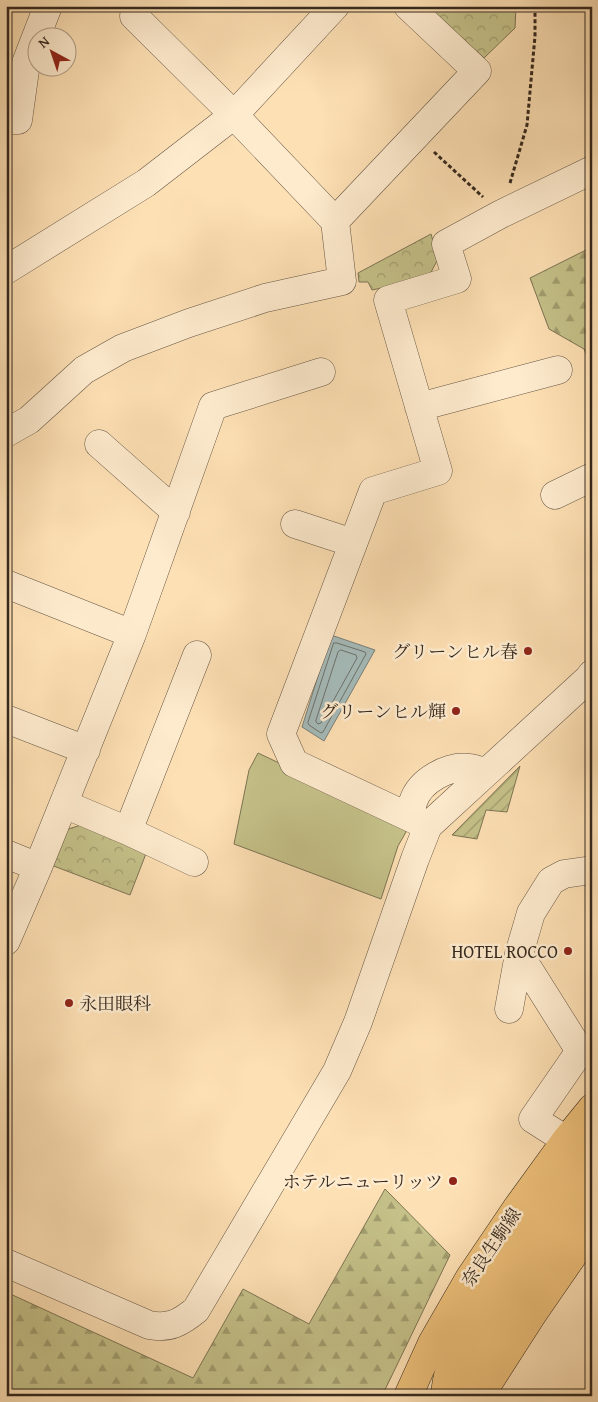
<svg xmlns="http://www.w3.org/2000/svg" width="598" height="1402" viewBox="0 0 598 1402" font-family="'Gentium Book Plus','Noto Serif JP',serif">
<defs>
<pattern id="forest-firs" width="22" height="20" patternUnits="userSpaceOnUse" patternTransform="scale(1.25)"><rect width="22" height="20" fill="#c5c189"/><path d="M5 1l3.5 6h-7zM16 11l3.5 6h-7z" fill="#a19d6f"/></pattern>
<pattern id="park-crowns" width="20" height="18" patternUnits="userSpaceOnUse" patternTransform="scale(1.25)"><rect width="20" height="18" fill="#c5c189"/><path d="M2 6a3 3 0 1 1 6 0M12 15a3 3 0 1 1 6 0" fill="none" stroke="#a19d6f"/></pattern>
<pattern id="garden-furrows" width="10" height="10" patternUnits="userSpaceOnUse" patternTransform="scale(1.25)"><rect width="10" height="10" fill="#c5c189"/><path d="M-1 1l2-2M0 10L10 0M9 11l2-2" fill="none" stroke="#a19d6f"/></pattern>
</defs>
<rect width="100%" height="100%" fill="#fde0b4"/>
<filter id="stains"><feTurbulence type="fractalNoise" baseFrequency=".004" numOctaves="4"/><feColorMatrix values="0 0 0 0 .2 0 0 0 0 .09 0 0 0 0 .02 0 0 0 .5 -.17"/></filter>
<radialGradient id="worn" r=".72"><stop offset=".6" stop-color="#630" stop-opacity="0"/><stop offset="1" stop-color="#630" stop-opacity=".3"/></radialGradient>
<path fill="#c5c189" stroke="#7d7454" d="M258,753L400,820L406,832L398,846L381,899L234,844L249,770Z"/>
<path fill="url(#forest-firs)" stroke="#7d7454" d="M592,247V367L584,349L549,329L530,278Z
M385,1189L450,1255L382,1396H6V1292L193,1378L243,1289L309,1324Z"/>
<path fill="url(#park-crowns)" stroke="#7d7454" d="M427,6H516L515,28L484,58Z
M431,234L438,259L429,276L411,282L372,290L368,282H359L358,273Z
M81,825L147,851L130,895L51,865L65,830Z"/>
<path fill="url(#garden-furrows)" stroke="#7d7454" d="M520,766L507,812L486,810L477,839L452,835Z"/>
<path fill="#a5bab9" stroke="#78807b" d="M331,635L375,650L324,741L302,727Z"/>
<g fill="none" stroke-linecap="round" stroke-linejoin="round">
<path stroke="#6d716c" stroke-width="1" d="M334,643H337L365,652L366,654L323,732L321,733L309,725L308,723Z
M341,650L356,655L357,658L321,723L318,724L316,722V720L338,652Z"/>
<g stroke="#675644" stroke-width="29">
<path id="minor" d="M6,120H18L26,63L48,6
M335,221L477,71L408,6
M6,270L146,183L234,115L335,6
M419,407L558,370
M6,433L29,420L84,370L123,348L189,323L265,298L342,281L335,221L234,115L134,16
M99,444L176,512
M555,495L592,477
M295,524L353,543
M6,584L132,634
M6,719L86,750
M64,804L128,831L194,862
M410,817C411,812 412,807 413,802C420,780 449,765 470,768C475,769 481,771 486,772
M428,826L294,763L281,734L373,491L438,471L388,300L457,279L446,244L501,214L592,170
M128,831L197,655
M6,854L38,867
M6,941L38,867L132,634L213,406L321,372
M519,954L580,1051L533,1119L566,1140
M509,1009L519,954L531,913L551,881L564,874L592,870
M6,1263L149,1325C169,1329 180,1323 196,1310L337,1071L358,1022L415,859L428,826L588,679L592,674"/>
</g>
<g stroke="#35281e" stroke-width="29">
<path id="major" d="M408,1396L432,1343L470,1277L516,1209L566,1140L592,1108
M452,1396C496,1326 543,1258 592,1191
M480,1396L534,1312L592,1228"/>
</g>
<g stroke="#35281e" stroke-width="29">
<path id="highway" d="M445,1396C448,1346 483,1303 510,1263C536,1224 564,1186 592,1148"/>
</g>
<path stroke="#35281e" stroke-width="3" stroke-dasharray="4 2.5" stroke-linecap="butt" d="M434,152L483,197
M510,183L527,125L535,36V6"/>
<use href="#minor" stroke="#feebce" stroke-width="28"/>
<use href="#major" stroke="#eec07a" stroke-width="28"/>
<use href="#highway" stroke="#eec07a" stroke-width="28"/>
</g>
<g fill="#8f2418" stroke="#feebce" stroke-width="2">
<circle cx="528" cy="651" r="5"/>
<circle cx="456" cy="711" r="5"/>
<circle cx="568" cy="951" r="5"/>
<circle cx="69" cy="1003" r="5"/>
<circle cx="453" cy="1181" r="5"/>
</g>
<g text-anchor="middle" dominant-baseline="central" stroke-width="5" stroke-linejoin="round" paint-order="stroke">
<g font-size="18" fill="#35281e" stroke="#feebce" text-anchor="end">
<text x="518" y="651">グリーンヒル春</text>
<text x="446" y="711">グリーンヒル輝</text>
<text x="558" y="951">HOTEL ROCCO</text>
<text x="79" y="1003" text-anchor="start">永田眼科</text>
<text x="443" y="1181">ホテルニューリッツ</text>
</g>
<g font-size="18" fill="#35281e" stroke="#feebce">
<text transform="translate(491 1247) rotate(-56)">奈良生駒線</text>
</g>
</g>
<rect width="598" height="1402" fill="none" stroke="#fde0b4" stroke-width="25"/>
<rect x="8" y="8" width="583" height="1387" fill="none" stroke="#35281e" stroke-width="2.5"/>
<rect x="12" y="12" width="573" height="1377" fill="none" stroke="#35281e"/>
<g transform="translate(52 52) rotate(320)"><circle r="24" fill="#feebce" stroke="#ae9d88"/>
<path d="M0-4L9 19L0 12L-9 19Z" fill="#8f2418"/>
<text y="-8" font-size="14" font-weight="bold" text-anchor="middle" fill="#35281e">N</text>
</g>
<rect width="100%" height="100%" filter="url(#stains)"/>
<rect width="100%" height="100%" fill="url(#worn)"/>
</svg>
